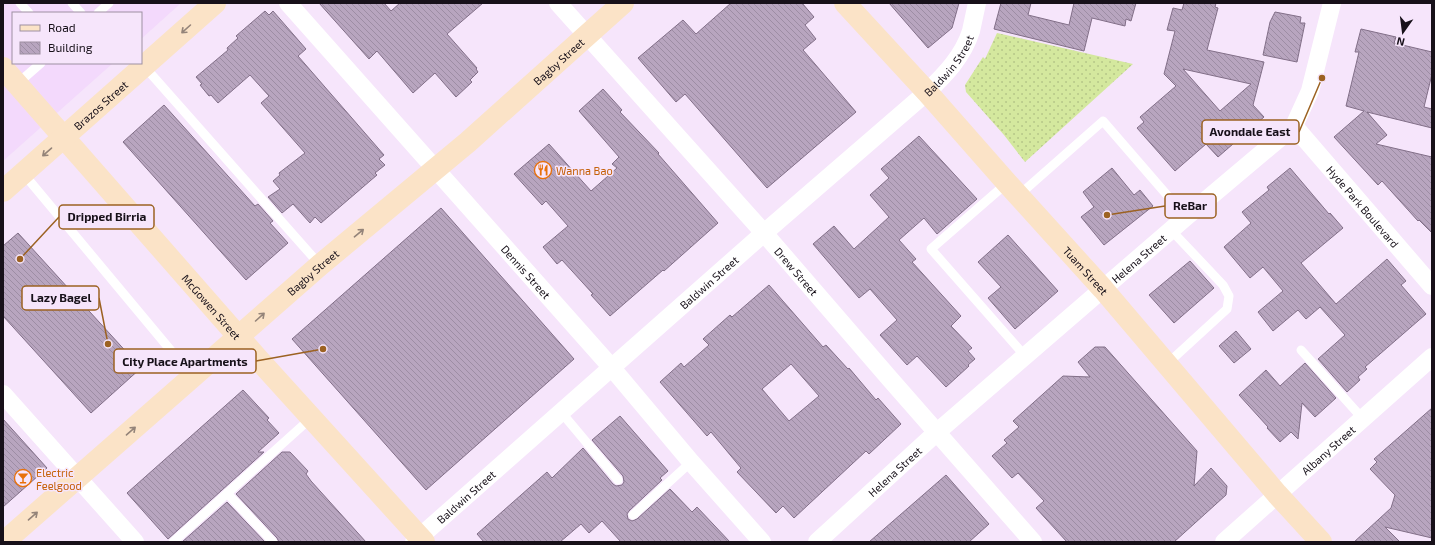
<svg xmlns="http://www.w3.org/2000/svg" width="1435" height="545" viewBox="0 0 1435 545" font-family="'Exo 2',sans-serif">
<defs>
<pattern id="grass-dots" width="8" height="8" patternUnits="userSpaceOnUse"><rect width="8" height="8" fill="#d4e89e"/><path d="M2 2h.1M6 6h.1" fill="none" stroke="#b5c688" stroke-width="1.8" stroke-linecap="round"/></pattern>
<pattern id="building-back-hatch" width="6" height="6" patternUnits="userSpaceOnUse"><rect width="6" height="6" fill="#b8a5bf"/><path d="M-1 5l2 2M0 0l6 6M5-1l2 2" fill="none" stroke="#9d8da4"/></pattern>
</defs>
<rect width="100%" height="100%" fill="#f6e5fb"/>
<path fill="#f3d9fc" d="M3,3H181L141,39V13H13V63H113L3,161Z"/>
<path fill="url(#grass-dots)" d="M997,33L1133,64L1025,162L1004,135L966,92L965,85L983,57L985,59Z"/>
<path fill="url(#building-back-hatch)" stroke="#826f88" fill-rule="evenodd" d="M319,3H384L391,11L400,3H483L447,34L477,68L476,69L478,72L470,80L472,82L456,97L435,73L413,93L377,51L369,59Z
M731,3H802L814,17L805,25L816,39L803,50L856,112L767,188L685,94L676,102L638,58L683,20L696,34Z
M889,3H959L952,28L928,48Z
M1001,3H1031L1028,15L1069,25L1074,3H1136L1131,21L1126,19L1125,26L1092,18L1084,51L994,29Z
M1184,3H1216L1215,7L1218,8L1207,50L1264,62L1253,105L1264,117L1218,157L1206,144L1175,171L1137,128L1144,122L1140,117L1176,86L1164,74L1175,31L1167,30L1173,8L1182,10ZM1183,69L1251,84L1220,111Z
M265,11L269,15L273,11L306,49L298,56L384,155L379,159L385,165L375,173L377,175L321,223L315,217L310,223L293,204L282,213L268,197L280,189L273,181L280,175L279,173L305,153L261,103L269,96L250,75L218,103L211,95L209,96L200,85L202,84L196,77L228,50L227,48L238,38L236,36Z
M1275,12L1301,17L1300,23H1305L1297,62L1263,55L1270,22Z
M1361,29L1396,37L1394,43L1432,52V74L1424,107L1432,109V128L1367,112L1387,135L1376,144L1432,157V233L1419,220L1418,221L1382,181L1378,185L1334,137L1364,111L1346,106L1359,52H1355Z
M603,89L622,110L620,112L659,153L658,154L718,223L664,271L663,270L610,316L591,295L593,294L562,260L557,264L543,247L568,226L546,201L542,205L514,174L549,144L591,191L617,168L612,164L619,157L579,111Z
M164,105L255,206L258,204L273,221L270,223L288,243L246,280L123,142Z
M919,136L977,199L937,234L924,218L899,240L916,259L912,262L961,316L951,326L972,348L968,351L975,359L968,365L969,366L946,387L917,356L907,365L880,335L897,320L870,289L859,298L813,244L834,226L854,249L889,217L870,195L889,178L881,169Z
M1112,168L1134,195L1140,190L1153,206L1104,245L1081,217L1094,207L1083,192Z
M1290,168L1329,214L1330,213L1343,228L1301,263L1336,304L1387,259L1406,281L1401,285L1426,314L1365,367L1367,369L1358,377L1360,380L1347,392L1318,359L1345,335L1320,307L1306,319L1298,310L1273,331L1258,312L1283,291L1263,267L1250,278L1224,247L1251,223L1242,212L1269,190L1267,187Z
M441,208L574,359L426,490L292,339Z
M18,233L141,368L91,413L3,316V246Z
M1008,235L1058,291L1015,329L988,298L1001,287L978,262Z
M1190,261L1214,288L1174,323L1149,295Z
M769,285L823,347L826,345L848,369L849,368L876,400L878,398L901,424L869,454L866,451L794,518L783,506L776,513L737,472L741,468L711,432L707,436L660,382L681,363L684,367L709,345L703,339L730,315L732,317ZM791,364L819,396L789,421L762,389Z
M1236,331L1251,349L1234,363L1219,346Z
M1095,347H1105L1197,451L1194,486L1211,468L1227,486L1226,495L1174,542H1067L1036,508L1044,501L1018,473L1012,478L992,456L1007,443L1004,440L1019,427L1013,421L1063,376L1090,377L1078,362Z
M1305,363L1336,398L1315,417L1302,403L1298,439L1291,432L1280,442L1267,428L1268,427L1239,395L1266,370L1280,386Z
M243,390L269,418L267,420L279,433L258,452H264L168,539L127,493Z
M1432,408V538L1385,527L1400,542H1354L1391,508L1395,495L1370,469L1377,462L1374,459Z
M620,416L668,471L660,478L662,480L629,511L627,514L628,519L632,521L637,519L670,489L692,512L697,507L730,542H621L602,521L589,533L581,524L560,542H484L477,534L547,472L552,478L583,448L613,484L616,486L622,485L624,482L623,476L592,440Z
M3,419L47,468L3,507Z
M282,452H290L308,471L306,474L311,481L366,542H279L277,538L236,494Z
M946,475L989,524L969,542H869Z
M227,502L265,542H182Z"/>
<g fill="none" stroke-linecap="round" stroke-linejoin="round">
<path stroke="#fff" stroke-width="9" d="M20,3L29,13
M72,3L81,13
M98,13L109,3
M144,66L320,265
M17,84L41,63
M23,173L193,377
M1007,183L931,249L1025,356
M1018,196L1103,121L1186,217
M1301,350L1363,419
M1167,364L1227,309L1229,296L1223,285L1171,230
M561,412L618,480
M227,493L273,542
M633,515L691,462
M173,542L311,418"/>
<g stroke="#fff" stroke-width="18">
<path id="s1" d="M288,3L612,368L691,462L762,542"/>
<path id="s2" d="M558,3L764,233L890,379L1033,542"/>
<path id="s3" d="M1294,126L1432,286"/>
<path d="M3,394L135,542"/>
<path id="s4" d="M414,542L764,233L927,92C946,74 963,56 971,31C973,22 975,12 977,3"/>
<path id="s5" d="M817,542L936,433L1186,217L1294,126L1310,91L1332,3"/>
<path id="s6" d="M1224,542L1432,357"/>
</g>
<g stroke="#fbe3c7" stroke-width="22">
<path id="s7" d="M845,3L927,92L1007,183L1103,289L1277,494L1321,542"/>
<path id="s8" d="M3,68L258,359L424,542"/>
<path id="s9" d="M3,191L215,3"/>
<path id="s10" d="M4,542L320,265L468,142L623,3"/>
</g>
</g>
<defs><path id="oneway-shaft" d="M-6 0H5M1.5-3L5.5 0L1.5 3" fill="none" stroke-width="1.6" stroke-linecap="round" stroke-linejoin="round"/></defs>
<g stroke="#948479">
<use href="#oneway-shaft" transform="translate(186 29) rotate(138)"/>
<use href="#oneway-shaft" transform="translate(47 152) rotate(139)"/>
<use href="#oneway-shaft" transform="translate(359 233) rotate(-40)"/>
<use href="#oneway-shaft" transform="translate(260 317) rotate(-42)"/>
<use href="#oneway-shaft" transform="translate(131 431) rotate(-41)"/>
<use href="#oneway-shaft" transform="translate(33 516) rotate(-41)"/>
</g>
<defs>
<g id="restaurant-ring" transform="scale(0.9)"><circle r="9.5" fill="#f6e5fb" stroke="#e8710a" stroke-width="1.5"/><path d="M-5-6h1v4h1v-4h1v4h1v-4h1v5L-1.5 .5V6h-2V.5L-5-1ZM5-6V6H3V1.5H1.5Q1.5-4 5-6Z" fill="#e8710a"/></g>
<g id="bar-ring" transform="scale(0.9)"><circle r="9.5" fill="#f6e5fb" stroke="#e8710a" stroke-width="1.5"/><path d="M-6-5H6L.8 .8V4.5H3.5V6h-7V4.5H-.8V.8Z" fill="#e8710a"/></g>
</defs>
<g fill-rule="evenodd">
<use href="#restaurant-ring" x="543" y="170"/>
<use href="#bar-ring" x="23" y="478"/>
</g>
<g text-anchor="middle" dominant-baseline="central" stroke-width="3" stroke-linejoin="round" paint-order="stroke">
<g font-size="11" fill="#171019" stroke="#f6e5fb">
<text stroke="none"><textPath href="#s10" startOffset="734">Bagby Street</textPath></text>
<text stroke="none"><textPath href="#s4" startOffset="717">Baldwin Street</textPath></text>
<text stroke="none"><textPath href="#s9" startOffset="130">Brazos Street</textPath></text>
<text stroke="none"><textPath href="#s3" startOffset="106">Hyde Park Boulevard</textPath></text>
<text stroke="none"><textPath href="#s5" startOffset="429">Helena Street</textPath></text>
<text stroke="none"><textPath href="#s7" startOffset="360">Tuam Street</textPath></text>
<text stroke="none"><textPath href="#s1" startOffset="359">Dennis Street</textPath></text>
<text stroke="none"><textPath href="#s2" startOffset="359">Drew Street</textPath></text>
<text stroke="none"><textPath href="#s10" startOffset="410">Bagby Street</textPath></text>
<text stroke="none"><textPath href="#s4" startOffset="393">Baldwin Street</textPath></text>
<text stroke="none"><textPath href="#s8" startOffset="317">McGowen Street</textPath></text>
<text stroke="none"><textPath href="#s6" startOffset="139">Albany Street</textPath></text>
<text stroke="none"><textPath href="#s5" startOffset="105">Helena Street</textPath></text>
<text stroke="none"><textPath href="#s4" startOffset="69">Baldwin Street</textPath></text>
</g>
<g font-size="11" fill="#c56008" stroke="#f6e5fb" text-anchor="start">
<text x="556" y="170">Wanna Bao</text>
<text x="36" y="472">Electric<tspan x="36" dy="13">Feelgood</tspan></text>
</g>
</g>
<path fill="none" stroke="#9c6222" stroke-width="1.5" d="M1322 78L1299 132M1107 215L1165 206M20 259L59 217M108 344L99 298M323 349L256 361"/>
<g fill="#9c6222" stroke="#f6e5fb" stroke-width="1.5">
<circle cx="1322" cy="78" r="4"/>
<circle cx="1107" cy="215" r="4"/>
<circle cx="20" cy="259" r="4"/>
<circle cx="108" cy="344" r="4"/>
<circle cx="323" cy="349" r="4"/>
</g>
<g fill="#f6e5fb" stroke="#9c6222" stroke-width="1.5">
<rect x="1202" y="120" width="97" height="24" rx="4"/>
<rect x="1165" y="194" width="51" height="24" rx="4"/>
<rect x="59" y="205" width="95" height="24" rx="4"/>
<rect x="22" y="286" width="77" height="24" rx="4"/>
<rect x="114" y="349" width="142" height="24" rx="4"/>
</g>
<g font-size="12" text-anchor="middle" font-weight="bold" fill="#171019">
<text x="1250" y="136">Avondale East</text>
<text x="1190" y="210">ReBar</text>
<text x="107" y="221">Dripped Birria</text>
<text x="61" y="302">Lazy Bagel</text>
<text x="185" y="366">City Place Apartments</text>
</g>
<rect width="1435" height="545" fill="none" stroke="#171019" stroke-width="8"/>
<rect x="12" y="12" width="130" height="52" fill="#f6e5fb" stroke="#9d90a1"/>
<rect x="20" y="25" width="20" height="6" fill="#fbe3c7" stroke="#9d90a1"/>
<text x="48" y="32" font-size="12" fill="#171019">Road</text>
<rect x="20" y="42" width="20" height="12" fill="url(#building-back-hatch)" stroke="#9d90a1"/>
<text x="48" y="52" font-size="12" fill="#171019">Building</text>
<g transform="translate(1403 32) rotate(194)" stroke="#f6e5fb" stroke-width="3" paint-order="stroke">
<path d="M0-3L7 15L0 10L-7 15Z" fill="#171019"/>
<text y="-6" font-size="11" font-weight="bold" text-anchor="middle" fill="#171019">N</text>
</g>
</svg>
